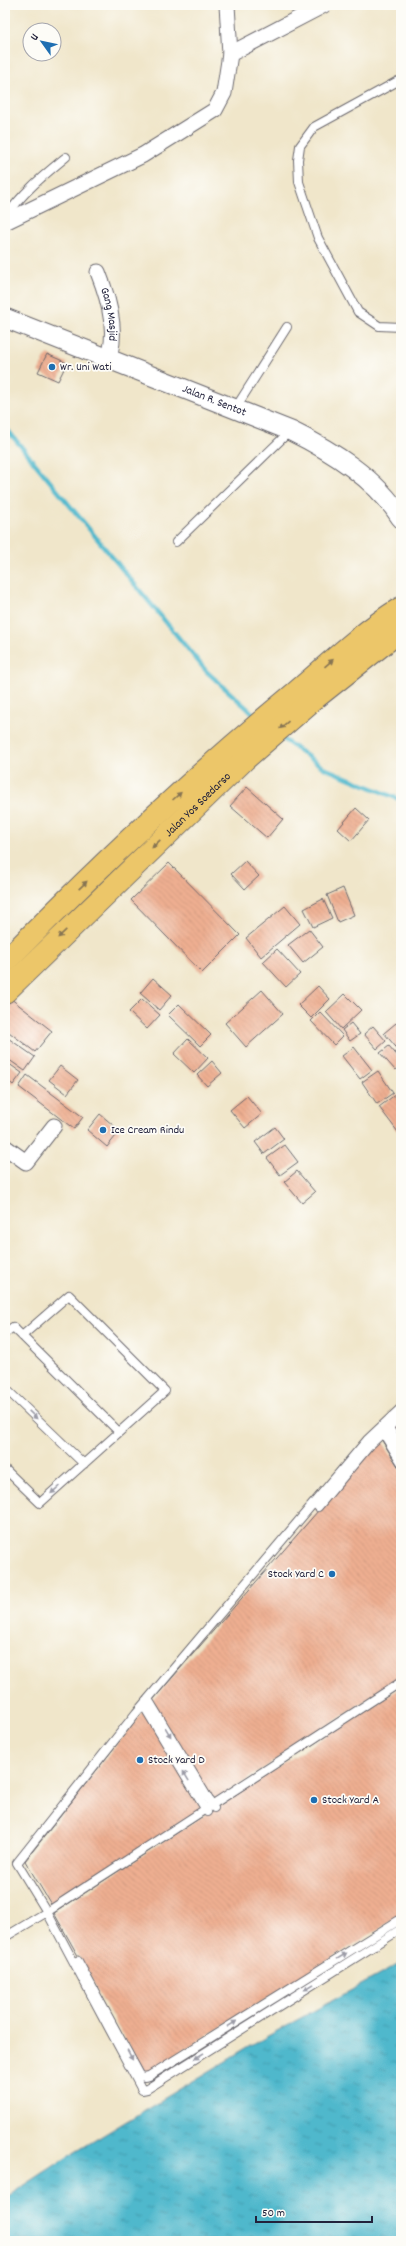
<svg xmlns="http://www.w3.org/2000/svg" width="406" height="2246" viewBox="0 0 406 2246" font-family="Dekko,sans-serif">
<defs>
<pattern id="water-ripples" width="26" height="14" patternUnits="userSpaceOnUse"><rect width="26" height="14" fill="#4fb8cc"/><path d="M2 4q2-2 4 0t4 0M15 11q2-2 4 0t4 0" fill="none" stroke="#4195a7"/></pattern>
<pattern id="building-back-hatch" width="6" height="6" patternUnits="userSpaceOnUse"><rect width="6" height="6" fill="#eeaf91"/><path d="M-1 5l2 2M0 0l6 6M5-1l2 2" fill="none" stroke="#cc967e"/></pattern>
</defs>
<rect width="100%" height="100%" fill="#fdfcf7"/>
<filter id="ink" filterUnits="userSpaceOnUse"><feTurbulence type="fractalNoise" baseFrequency=".025" numOctaves="2"/><feDisplacementMap in="SourceGraphic" scale="8" xChannelSelector="R" yChannelSelector="G"/><feConvolveMatrix kernelMatrix="1 2 1 2 8 2 1 2 1" color-interpolation-filters="sRGB"/></filter>
<filter id="wash" filterUnits="userSpaceOnUse"><feTurbulence type="fractalNoise" baseFrequency=".012" numOctaves="4" result="noise"/><feDisplacementMap in="SourceGraphic" scale="16" xChannelSelector="R" yChannelSelector="G"/><feGaussianBlur stdDeviation="0.9" result="paint"/><feColorMatrix in="noise" values="0 0 0 0 0 0 0 0 0 0 0 0 0 0 0 0 0 1.4 0 .05"/><feComposite in="paint" operator="in"/></filter>
<g filter="url(#wash)">
<rect width="100%" height="100%" fill="#f0e6ca"/>
<path fill="url(#water-ripples)" stroke="#386d84" d="M401,1963V2241H5V2198L72,2154L266,2037Z"/>
<g fill="none" stroke-linecap="round" stroke-linejoin="round">
<path stroke="#4fb8cc" stroke-width="4.5" d="M5,427L207,672L258,718
M280,737L324,768L401,800"/>
</g>
<g id="blocks">
<path fill="url(#building-back-hatch)" d="M47,354L67,363L58,381L38,372Z
M247,787L283,819L267,838L230,806Z
M356,808L369,820L351,841L338,829Z
M245,861L259,876L245,889L231,874Z
M169,863L240,935L202,973L131,900Z
M343,888L354,915L338,922L327,895Z
M323,899L332,918L313,927L304,909Z
M285,906L300,924L261,957L246,938Z
M309,929L323,947L303,963L288,945Z
M277,949L300,974L286,987L263,962Z
M153,978L172,995L159,1010L140,993Z
M318,986L330,999L311,1018L298,1005Z
M262,990L283,1014L246,1047L225,1023Z
M345,994L361,1010L341,1029L326,1012Z
M10,998L52,1031L35,1052L5,1029V1004Z
M142,999L160,1015L147,1029L129,1012Z
M179,1004L211,1035L200,1046L168,1015Z
M320,1012L343,1036L334,1045L311,1021Z
M351,1023L360,1034L350,1041L342,1030Z
M396,1023L401,1029V1053L384,1033Z
M373,1026L386,1041L377,1049L364,1034Z
M5,1036L35,1057L25,1071L5,1057Z
M188,1039L208,1058L194,1073L174,1054Z
M389,1046L401,1060V1065L395,1070L380,1053Z
M354,1047L372,1070L360,1079L342,1056Z
M5,1061L22,1073L13,1085L5,1078Z
M212,1061L222,1073L207,1086L197,1075Z
M60,1066L78,1080L67,1094L49,1080Z
M378,1071L393,1093L377,1104L362,1082Z
M27,1075L83,1117L74,1129L19,1087Z
M396,1094L401,1100V1136L379,1107Z
M247,1096L262,1114L245,1128L230,1110Z
M100,1114L120,1131L107,1147L87,1130Z
M275,1127L284,1139L264,1154L255,1142Z
M285,1145L298,1162L280,1175L267,1158Z
M297,1171L315,1192L302,1203L284,1182Z
M401,1419V1445L390,1427Z
M381,1439L401,1471V1677L213,1802L151,1702Z
M401,1687V1915L145,2075L54,1913Z
M144,1710L203,1809L52,1906L25,1861Z"/>
</g>
</g>
<g filter="url(#ink)">
<use href="#blocks" fill-opacity="0" stroke="#6a676d" stroke-width="1"/>
<g fill="none" stroke-linecap="round" stroke-linejoin="round">
<g stroke="#6a676d" stroke-width="10">
<path id="service" d="M401,82L398,81L314,127L300,146L298,160L299,182L318,238L358,312L379,326L401,327
M5,218C22,193 43,176 66,157
M235,409L287,327
M176,542L290,431
M5,1333L13,1327L119,1432
M5,1388L84,1464
M401,1408L367,1440L136,1713L17,1863L47,1912L142,2090L147,2089L401,1929
M386,1423L401,1447
M383,1433L401,1462
M5,1469L40,1503L165,1391L69,1295L22,1336
M318,1507L371,1444L401,1416
M148,1699L214,1808
M145,1708L207,1812
M5,1937L47,1912L401,1682
M78,1961L140,2075L144,2077L149,2076L401,1919"/>
</g>
<g stroke="#6a676d" stroke-width="17">
<g id="minor">
<path d="M230,54L324,5"/>
<path d="M5,222L143,155L215,110L224,93L230,54L227,5"/>
<path id="s1" d="M98,272C108,297 119,332 108,359"/>
<path d="M5,1147L26,1162L54,1126"/>
</g>
</g>
<g stroke="#6a676d" stroke-width="21">
<g id="tertiary">
<path id="s2" d="M5,318L291,431C332,451 376,478 401,518"/>
</g>
</g>
<g stroke="#6a676d" stroke-width="24">
<g id="trunk">
<path d="M5,962C95,870 189,781 288,699C325,668 359,634 401,608"/>
<path id="s3" d="M5,992L245,759L314,699L401,630"/>
</g>
</g>
<use href="#service" stroke="#fff" stroke-width="8"/>
<use href="#minor" stroke="#fff" stroke-width="15"/>
<use href="#tertiary" stroke="#fff" stroke-width="19"/>
<use href="#trunk" stroke="#ecc669" stroke-width="22"/>
</g>
<defs><path id="oneway-solid" d="M-6-.8H1V-3.2L6.5 0L1 3.2V.8H-6Z"/></defs>
<g fill="#877452">
<use href="#oneway-solid" transform="translate(329 663) rotate(-41)"/>
<use href="#oneway-solid" transform="translate(284 725) rotate(139)"/>
<use href="#oneway-solid" transform="translate(177 796) rotate(-42)"/>
<use href="#oneway-solid" transform="translate(156 844) rotate(136)"/>
<use href="#oneway-solid" transform="translate(83 885) rotate(-44)"/>
<use href="#oneway-solid" transform="translate(62 934) rotate(136)"/>
</g>
<g fill="#9c9ca7">
<use href="#oneway-solid" transform="translate(33 1415) rotate(44)"/>
<use href="#oneway-solid" transform="translate(55 1490) rotate(138)"/>
<use href="#oneway-solid" transform="translate(168 1732) rotate(59)"/>
<use href="#oneway-solid" transform="translate(186 1776) rotate(-121)"/>
<use href="#oneway-solid" transform="translate(342 1956) rotate(-32)"/>
<use href="#oneway-solid" transform="translate(309 1987) rotate(148)"/>
<use href="#oneway-solid" transform="translate(232 2024) rotate(-32)"/>
<use href="#oneway-solid" transform="translate(130 2055) rotate(62)"/>
<use href="#oneway-solid" transform="translate(199 2056) rotate(148)"/>
</g>
</g>
<g fill="#1f6fb2" stroke="#fdfcf7" stroke-width="1.5">
<circle cx="52" cy="367" r="4"/>
<circle cx="103" cy="1130" r="4"/>
<circle cx="332" cy="1574" r="4"/>
<circle cx="140" cy="1760" r="4"/>
<circle cx="314" cy="1800" r="4"/>
</g>
<g text-anchor="middle" dominant-baseline="central" stroke-width="3.5" stroke-linejoin="round" paint-order="stroke">
<g font-size="12" fill="#22223b" stroke="#fdfcf7">
<text stroke="none"><textPath href="#s1" startOffset="44">Gang Masjid</textPath></text>
<text stroke="none"><textPath href="#s2" startOffset="225">Jalan R. Sentot</textPath></text>
<text stroke="none"><textPath href="#s3" startOffset="269">Jalan Yos Soedarso</textPath></text>
</g>
<g font-size="12" fill="#22223b" stroke="#fdfcf7" text-anchor="start">
<text x="60" y="367">Wr. Uni Wati</text>
<text x="111" y="1130">Ice Cream Rindu</text>
<text x="324" y="1574" text-anchor="end">Stock Yard C</text>
<text x="148" y="1760">Stock Yard D</text>
<text x="322" y="1800">Stock Yard A</text>
</g>
</g>
<rect width="406" height="2246" fill="none" stroke="#fdfcf7" stroke-width="20"/>
<g transform="translate(42 42) rotate(303)"><circle r="19" fill="#fdfcf7" stroke="#a5a5ac"/>
<path d="M0-3L7 15L0 10L-7 15Z" fill="#1f6fb2"/>
<text y="-6" font-size="11" font-weight="bold" text-anchor="middle" fill="#22223b">U</text>
</g>
<path d="M256 2216v6h116v-6" fill="none" stroke="#22223b" stroke-width="2"/>
<text x="262" y="2216" font-size="12" fill="#22223b" stroke="#fdfcf7" stroke-width="3" paint-order="stroke">50 m</text>
</svg>
